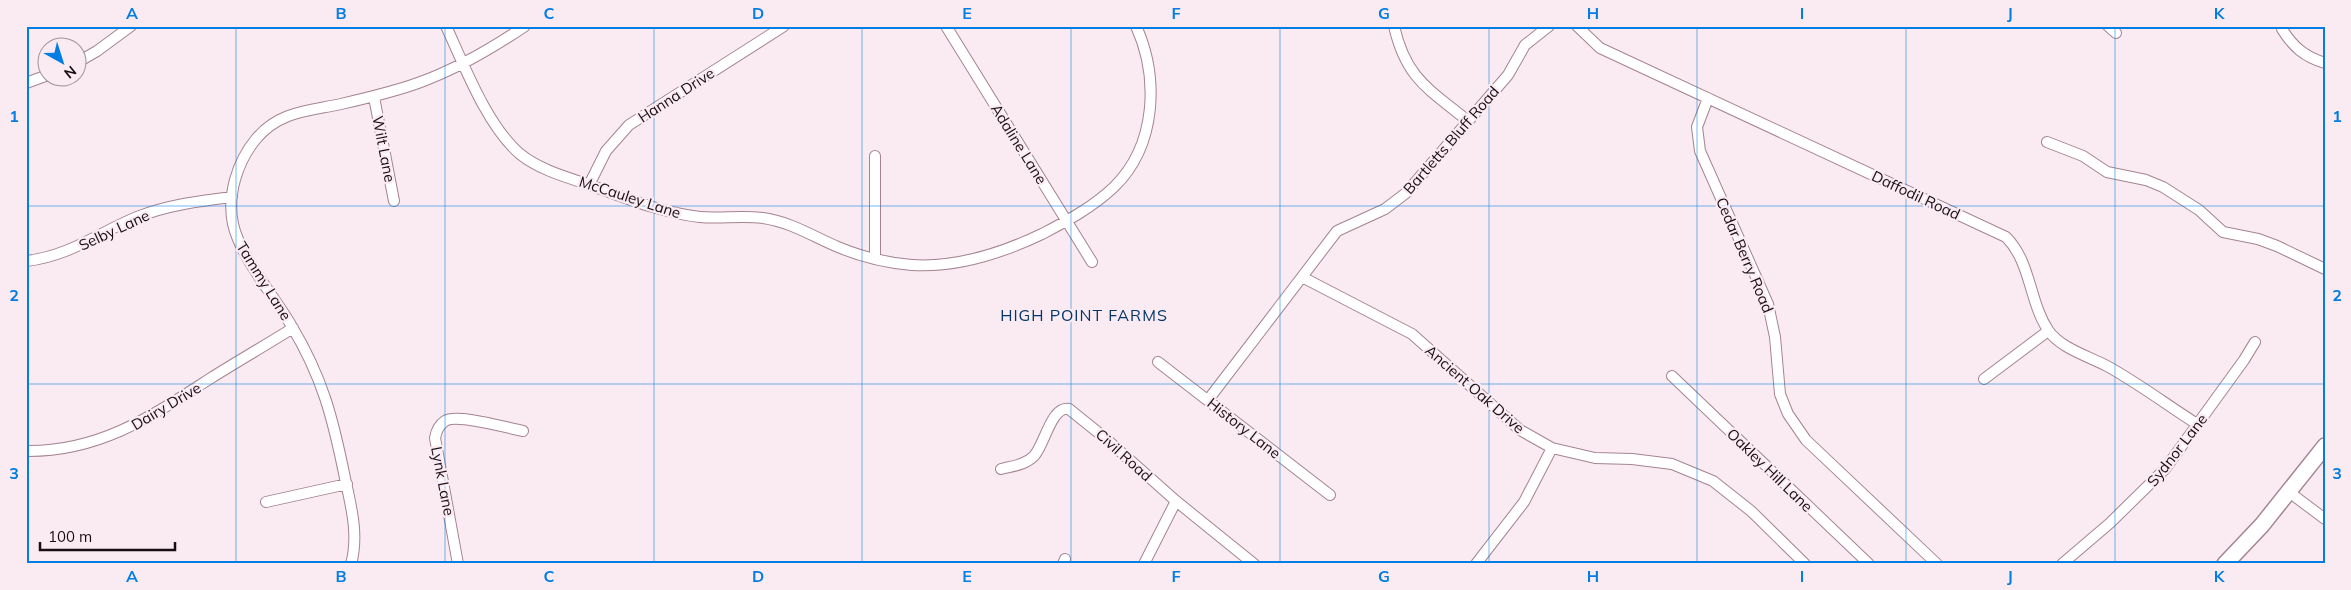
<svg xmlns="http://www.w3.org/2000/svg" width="2351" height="590" viewBox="0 0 2351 590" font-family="Mulish,sans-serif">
<rect width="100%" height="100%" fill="#faebf2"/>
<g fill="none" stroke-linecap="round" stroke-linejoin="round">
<g stroke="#a58392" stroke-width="12">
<path id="street" d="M446,26C464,65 487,126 520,154C540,170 566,177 590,185C626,198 662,213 700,217C721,219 742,215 763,218C791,222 812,236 838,247C862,257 887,263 912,265C957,268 1002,253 1042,234C1067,221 1093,207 1114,187C1157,145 1159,77 1136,26
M946,26L1092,262
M1394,26C1406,79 1429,89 1468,121
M1577,26L1600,48L2006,237C2031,262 2029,301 2048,330C2060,348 2088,356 2107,366C2138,383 2167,405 2197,424
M2108,26L2116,33
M2282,29C2293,47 2305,57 2325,63
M78,62L97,51L131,26
M26,83L48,75
M374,97L394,201
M1708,98L1697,127L1700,151L1768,304L1775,337L1780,394L1788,414L1806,440L1937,564
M2047,142L2083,156L2107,172L2146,180L2163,187L2199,210L2223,232L2258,239L2277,246L2325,269
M875,156V259
M589,185L606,151L629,125L784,26
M26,261C70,256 98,233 137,217C168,205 199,201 232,197
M1302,277L1412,334L1520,430L1552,448L1595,458L1632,459L1672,464L1713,481L1751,511L1805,564
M1158,362L1330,495
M1672,376L1869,564
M1984,379L2048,331
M1208,400L1337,231L1385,209L1406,193L1508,75L1525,45L1549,26
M26,451C100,452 152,416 211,378C238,361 266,345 293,328
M1001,469C1013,466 1025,465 1034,456C1045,444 1051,406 1069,409L1105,438L1176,501L1254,564
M2289,492L2325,519
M266,502L347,484
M351,564C359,535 351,506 345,478C333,419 323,378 291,325C274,296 240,256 233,224C227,195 237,162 256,139C279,111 309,111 341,104C367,98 393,92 418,83C457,69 491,49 525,26
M458,564L435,438C436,432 439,425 445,421C457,413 507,428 523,431
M1063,564L1065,559
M1144,564L1176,501
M1476,564L1524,502L1552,448
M2062,564L2110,523L2165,469L2244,360L2255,342"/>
</g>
<g stroke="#a58392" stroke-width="18">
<path id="secondary" d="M2225,564L2262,525L2325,446"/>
</g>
<use href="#street" stroke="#fff" stroke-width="10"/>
<use href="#secondary" stroke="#fff" stroke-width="15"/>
</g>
<path fill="none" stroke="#027de3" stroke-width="1" stroke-opacity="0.55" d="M236,26V564M445,26V564M654,26V564M862,26V564M1071,26V564M1280,26V564M1489,26V564M1697,26V564M1906,26V564M2115,26V564M26,206H2325M26,384H2325"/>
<g text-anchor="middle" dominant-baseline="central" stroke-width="4.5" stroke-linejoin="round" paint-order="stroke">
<g font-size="15" fill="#180d12" stroke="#faebf2">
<text transform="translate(676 95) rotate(-33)">Hanna Drive</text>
<text transform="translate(1451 140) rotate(-49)">Bartletts Bluff Road</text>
<text transform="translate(1019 144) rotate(58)">Adaline Lane</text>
<text transform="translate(384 149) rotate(79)">Wilt Lane</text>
<text transform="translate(1916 195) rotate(25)">Daffodil Road</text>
<text transform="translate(630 197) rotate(18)">McCauley Lane</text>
<text transform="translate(114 230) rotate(-25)">Selby Lane</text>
<text transform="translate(1745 255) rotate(67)">Cedar Berry Road</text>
<text transform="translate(264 281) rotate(58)">Tammy Lane</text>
<text transform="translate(1475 389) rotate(41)">Ancient Oak Drive</text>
<text transform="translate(166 406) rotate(-31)">Dairy Drive</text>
<text transform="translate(1244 428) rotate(38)">History Lane</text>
<text transform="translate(2177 450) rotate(-52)">Sydnor Lane</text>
<text transform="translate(1124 455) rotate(42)">Civil Road</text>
<text transform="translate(1770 470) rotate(44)">Oakley Hill Lane</text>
<text transform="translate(443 481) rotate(79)">Lynk Lane</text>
</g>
<g font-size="16" letter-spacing="1" fill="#033769" stroke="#faebf2">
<text x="1084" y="315">HIGH POINT FARMS</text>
</g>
</g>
<rect width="2351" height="590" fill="none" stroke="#faebf2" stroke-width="55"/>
<g transform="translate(62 62) rotate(141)"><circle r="24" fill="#faebf2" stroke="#a09298"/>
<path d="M0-4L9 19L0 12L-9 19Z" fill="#027de3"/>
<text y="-8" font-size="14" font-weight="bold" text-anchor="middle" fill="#180d12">N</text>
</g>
<path d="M40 542v8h135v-8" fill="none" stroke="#180d12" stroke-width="2.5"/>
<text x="48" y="542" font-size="15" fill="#180d12" stroke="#faebf2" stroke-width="4" paint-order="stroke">100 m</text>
<rect x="28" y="28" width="2296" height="534" fill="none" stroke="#027de3" stroke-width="2"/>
<g font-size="16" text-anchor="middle" font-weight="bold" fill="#027de3">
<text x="132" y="19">A</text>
<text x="341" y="19">B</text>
<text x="549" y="19">C</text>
<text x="758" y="19">D</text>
<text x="967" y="19">E</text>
<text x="1176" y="19">F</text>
<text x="1384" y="19">G</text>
<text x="1593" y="19">H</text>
<text x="1802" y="19">I</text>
<text x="2010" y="19">J</text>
<text x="2219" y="19">K</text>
<text x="14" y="122">1</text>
<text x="2337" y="122">1</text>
<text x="14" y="301">2</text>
<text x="2337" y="301">2</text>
<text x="14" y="479">3</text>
<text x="2337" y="479">3</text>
<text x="132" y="582">A</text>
<text x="341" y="582">B</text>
<text x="549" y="582">C</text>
<text x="758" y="582">D</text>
<text x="967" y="582">E</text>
<text x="1176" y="582">F</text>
<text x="1384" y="582">G</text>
<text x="1593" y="582">H</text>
<text x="1802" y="582">I</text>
<text x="2010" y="582">J</text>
<text x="2219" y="582">K</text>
</g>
</svg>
